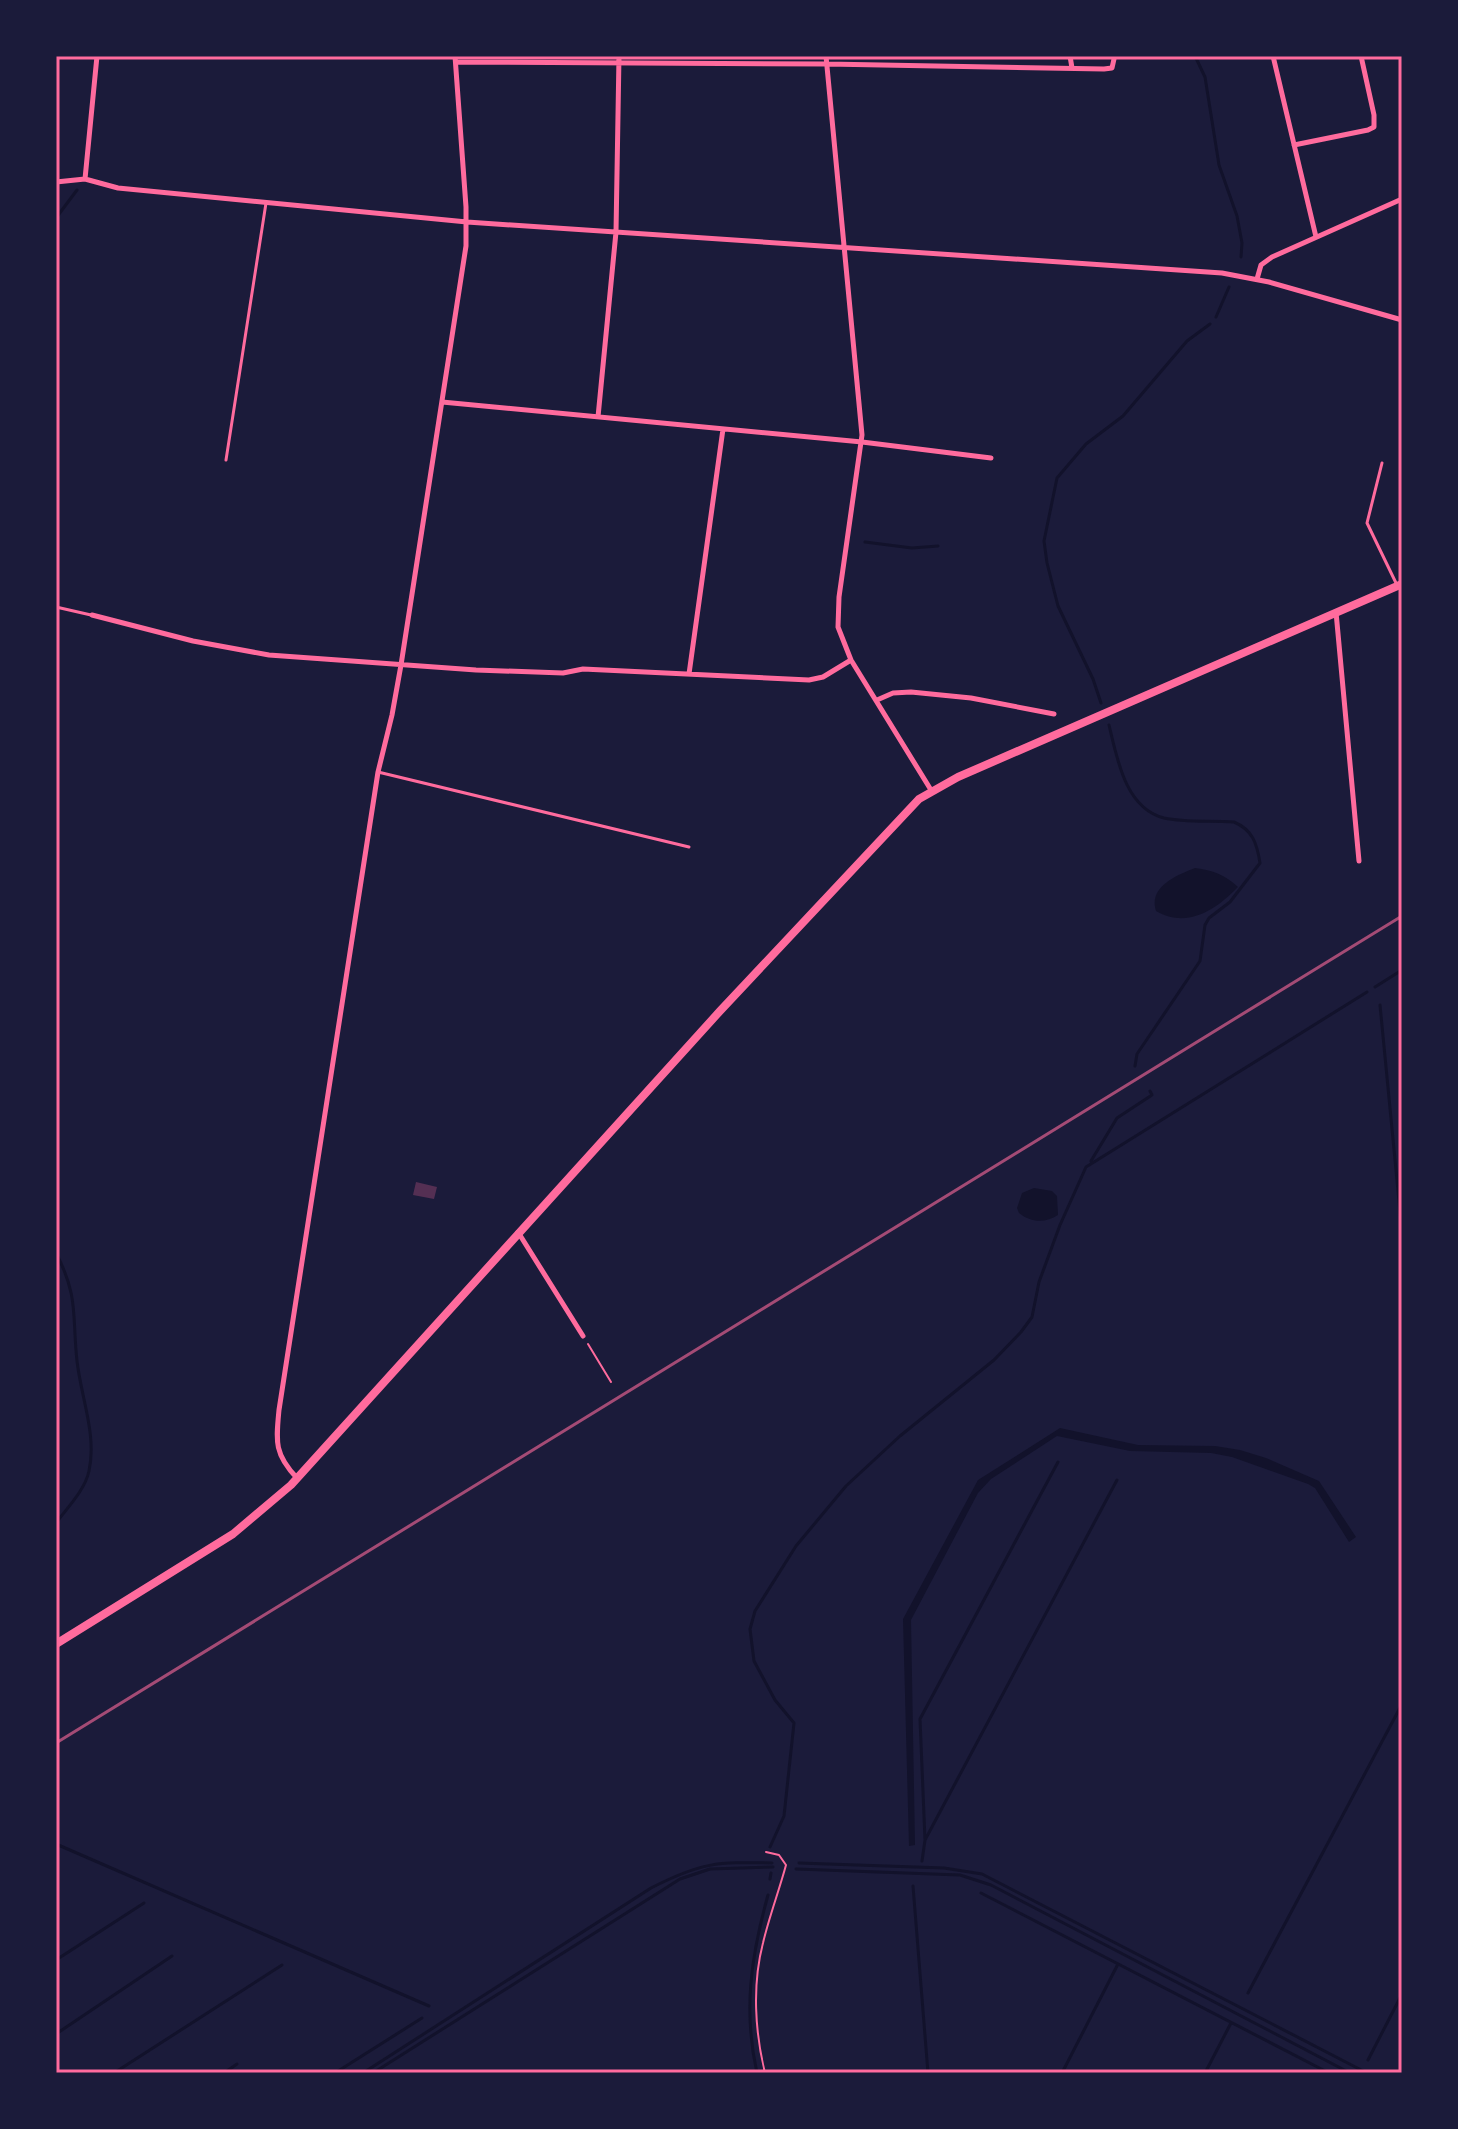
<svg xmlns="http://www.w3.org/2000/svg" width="1458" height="2129" viewBox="0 0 1458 2129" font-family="'Asap Condensed',sans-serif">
<rect width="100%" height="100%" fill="#1b1b3a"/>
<path fill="#12122b" d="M1195,868C1213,870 1225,875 1238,887C1216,910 1187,929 1156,911C1148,887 1177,875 1195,868Z
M1034,1188L1052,1191L1057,1196L1058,1215C1046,1223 1031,1223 1019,1213L1017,1208L1022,1193Z
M1060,1428L1138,1445L1215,1446L1240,1450L1266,1458L1319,1481L1356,1537L1349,1542L1315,1488L1308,1484L1232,1457L1211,1453L1130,1451L1057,1436L991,1479L978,1493L911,1620L915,1845L909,1846L903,1619L978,1480Z"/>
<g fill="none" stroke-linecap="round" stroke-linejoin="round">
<path stroke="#12122b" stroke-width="3" d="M1195,56L1205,77L1219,165L1237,216L1242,243L1241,257
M56,218L77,190
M1216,317L1229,287
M865,542L912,548L938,546
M1101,703L1093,679L1058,606L1047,563L1044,541L1057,478L1086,444L1123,416L1187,341L1210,324
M1109,725C1117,758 1125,808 1164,818C1186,823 1211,820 1234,822C1253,830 1257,844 1260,863L1230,902L1209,918L1205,925L1200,961L1137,1054L1135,1066
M1375,987L1402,970
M1380,1005L1402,1232
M1091,1161L1117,1118L1152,1095L1150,1091
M56,1253C79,1297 72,1316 77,1361C81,1397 97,1435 89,1471C85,1490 67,1508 56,1523
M925,1840L920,1719L1058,1462
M56,1844L429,2006
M770,1847L784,1816L794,1723L775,1700L754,1661L750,1629L755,1611L796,1546L846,1486L900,1436L994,1360L1021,1332L1032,1317L1039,1282L1060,1225L1086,1167L1367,992
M922,1861L925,1840L1117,1480
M799,1863L944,1868L982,1874L1367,2073
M796,1869L960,1875L991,1885L1350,2073
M770,1879L771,1873
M913,1886L928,2073
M981,1893L1329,2073
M56,1960L144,1903
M1248,1993L1402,1704
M56,2034L172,1956
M1368,2060L1402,1994
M114,2073L282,1965
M224,2073L237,2064
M335,2073L422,2018
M363,2073L651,1888C702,1862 716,1862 772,1863
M373,2073L680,1879L710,1869L773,1867
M757,2073C743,2011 751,1956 768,1895
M1062,2073L1118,1964
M1205,2073L1231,2023"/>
</g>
<path fill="#542f53" d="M416,1182L437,1187L434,1199L413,1195Z"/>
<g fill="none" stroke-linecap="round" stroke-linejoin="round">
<path stroke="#ff6b9d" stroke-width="2" d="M588,1344L611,1382
M765,2073C755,2032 752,1985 763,1943C769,1917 779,1891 786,1865L779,1855L766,1852"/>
<path stroke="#ff6b9d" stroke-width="3" d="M226,460L266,203
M1382,463L1367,523L1396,583
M56,607L91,615
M378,772L689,847"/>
<path stroke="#ff6b9d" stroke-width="5" d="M826,56L862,435L839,597L838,627L851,660L931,790
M1070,56L1072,68
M1273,56L1316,237
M456,62L827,64L1104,69L1112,68L1114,59
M1294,145L1368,130L1374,127V115L1361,56
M85,179L97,56
M56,182L85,179L118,188L467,222L1222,273L1269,282L1402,320
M1257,279L1261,265L1272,257L1402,199
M442,402L862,442L991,458
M598,417L616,232L619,56
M1336,612L1359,861
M92,615L193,641L269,655L476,670L563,673L583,669L809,680L823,677L851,660
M689,674L723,429
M877,700L893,693L911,692L971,698L1054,714
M518,1232L583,1336
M297,1478C274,1454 276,1441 279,1410L378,772L392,715L401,665L466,246V207L455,56"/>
<path stroke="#ff6b9d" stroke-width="8" d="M56,1644L233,1534L291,1485L720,1011L919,799L958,777L1402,584"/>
<path stroke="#a44b75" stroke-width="3" d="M56,1743L1402,916"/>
</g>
<rect width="1458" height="2129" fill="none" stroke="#1b1b3a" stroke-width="116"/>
<rect x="58" y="58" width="1342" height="2013" fill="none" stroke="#ff6b9d" stroke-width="3"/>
</svg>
